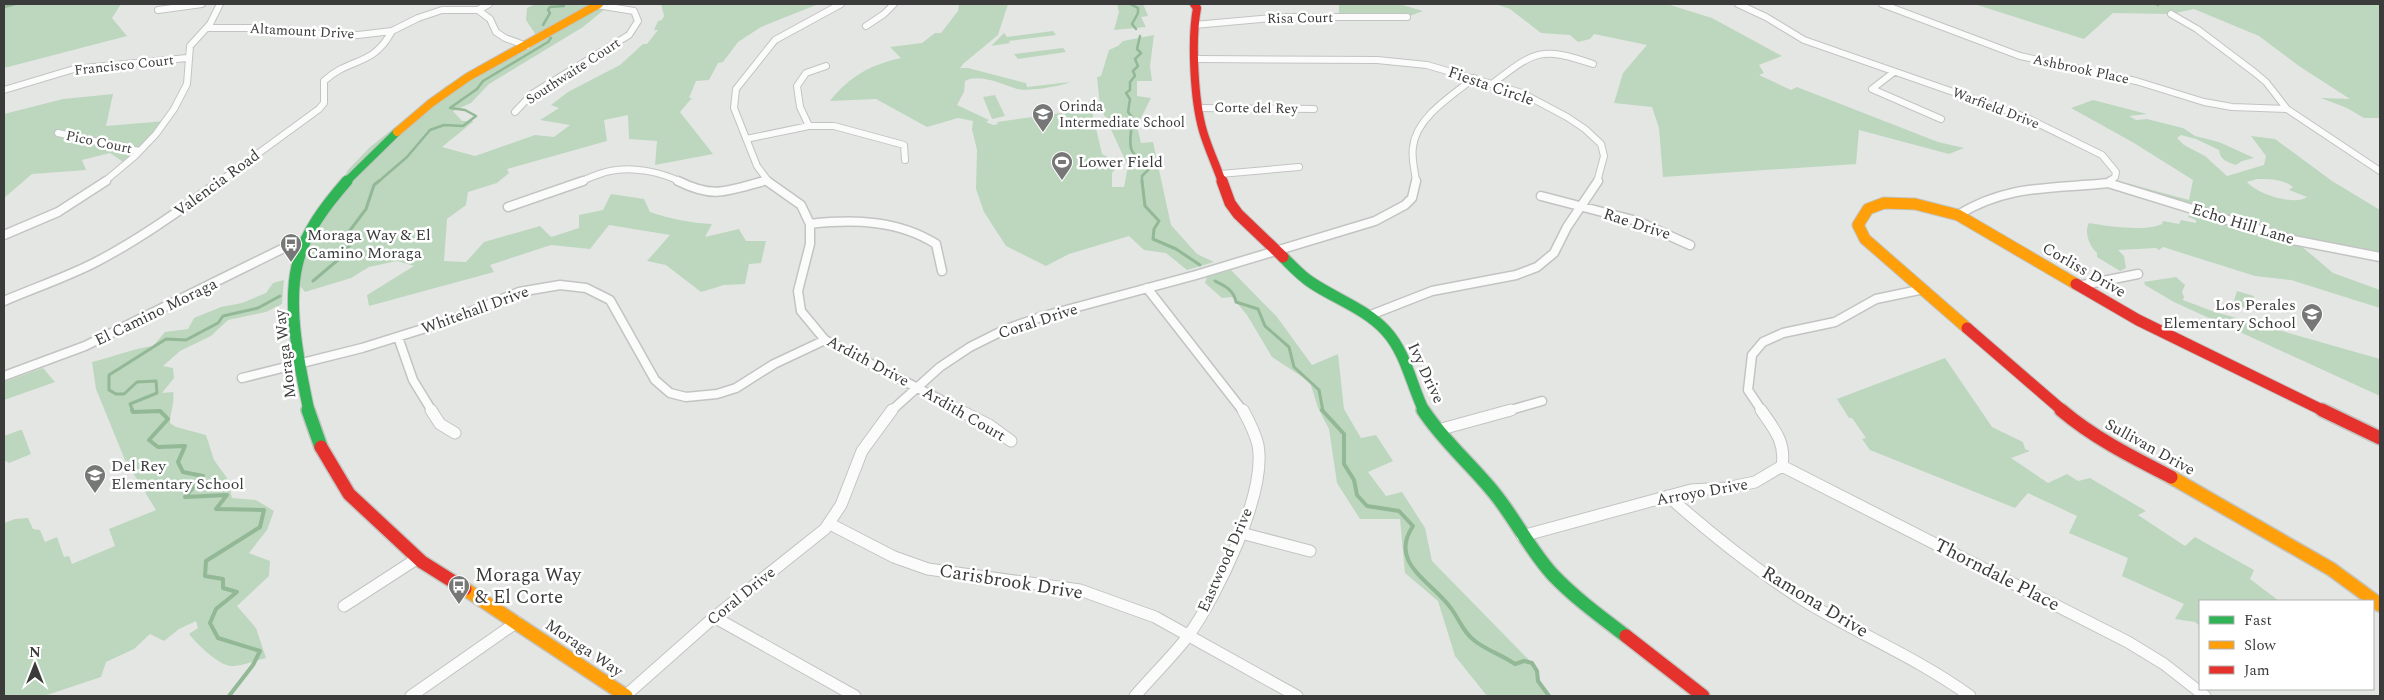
<svg xmlns="http://www.w3.org/2000/svg" width="2384" height="700" viewBox="0 0 2384 700" font-family="Spectral,serif">
<rect width="100%" height="100%" fill="#e4e6e4"/>
<path fill="#bcd7be" fill-rule="evenodd" d="M4,4H121L112,18L127,36L4,68Z
M536,4H611L583,27L489,84L471,103L453,111L462,121H474L442,147L475,156L535,135L554,137L570,125L540,120L559,108L551,105L568,92L620,65L643,44H647L658,30H654L658,21L662,20L664,16L661,4L816,5L761,27L738,42L723,62L718,63L709,80L696,81L689,98H692L680,112L713,154L655,165L657,141L629,139L628,115L604,120L607,141L507,169L509,173L497,183L468,192L466,205L447,219L444,261L466,262L484,242L540,226L551,237L579,228V215L603,210L611,194L644,199L650,212C671,219 690,223 712,224L705,237L739,229L746,241H766L761,263L749,264L745,284L724,285L701,292L666,265L647,261L670,235L609,225L590,249L551,245L490,265L494,272L369,306L367,295L414,266L397,261L369,267L351,278L305,292L293,277L300,242L308,224L317,210L335,194L348,170L369,148L446,86L536,35L526,20L527,8Z
M959,4H1008L998,35L963,64L959,70L961,68H968L1026,83L1027,87L1070,82C1063,86 1026,92 1017,89C1004,85 980,73 965,81L964,92L957,105L989,120L986,122L993,125L998,124L997,122L1090,109L1092,111L1102,154L1109,158L1110,167L1116,168L1112,173V187H1124L1128,166L1100,106L1097,77L1101,76L1109,50L1118,46L1123,41L1154,35L1150,66L1152,81H1137V96L1151,98L1137,126L1141,143L1153,142L1171,225L1197,254L1214,262L1187,270L1166,253L1144,250L1129,236L1069,254L1046,266L1006,246L984,212L976,189L977,150L972,129L973,121L958,118L927,127L876,99L830,101C850,76 870,65 901,58L890,47L922,43L935,33H941L958,11Z
M1117,4H1143L1148,16L1141,17L1146,27L1114,30L1119,12Z
M1337,4H1399L1423,11L1407,17L1339,14V4Z
M1495,4H1667L1712,18L1782,56L1759,65L1764,73L1759,75L1791,90L1797,87L1938,142L1964,148L1949,154L1859,130L1856,164L1663,177L1659,128L1652,107L1614,103L1623,73L1647,45L1594,34L1590,39L1578,42L1570,35L1541,33L1510,9Z
M1974,4H2380V118H2364L2347,108L2321,98L2350,99L2299,66L2259,36L2194,9L2171,14L2113,13L2084,39Z
M1053,31L1056,35L1009,41L1010,43L991,46L1004,33L1007,37Z
M1063,48L1066,52L1018,59L1014,54Z
M113,94L106,126L165,121L126,164L110,153L82,160L86,170L32,174L4,198V114L63,99Z
M995,95L1005,116L992,119L983,97Z
M2093,100L2147,114L2129,116L2136,120L2147,119L2183,128L2195,136L2219,142L2254,158L2242,161L2236,165C2227,162 2220,160 2219,150L2196,139L2181,135L2177,138L2184,145L2205,156L2227,176L2264,165L2266,156L2251,136L2275,139L2332,181L2380,210V257L2294,240L2333,273L2380,290V308L2291,280L2255,276L2163,247L2159,250L2156,248L2118,250L2124,256L2126,268L2120,271L2097,257V253C2089,246 2084,232 2089,223C2106,226 2147,232 2162,224L2163,221L2179,224L2181,220L2196,223V220L2188,217L2192,210L2116,185L2126,183L2189,200L2193,180L2134,143L2071,108ZM2257,179C2269,179 2283,179 2293,187L2289,190L2307,197C2294,206 2257,194 2247,182Z
M1231,270L1277,317L1312,365L1338,354L1344,409L1361,438L1376,435L1393,461L1368,472L1386,496L1402,492L1425,528L1432,561L1532,663L1537,671L1538,681L1548,696H1487L1455,656L1438,601L1405,573L1400,519H1360L1337,483L1329,429L1318,408L1310,382L1272,357L1247,315L1232,297L1222,298L1205,283L1207,277Z
M2176,277L2185,285L2182,292L2184,297L2183,300L2212,311L2380,359V396L2174,302L2145,285L2144,282Z
M284,280L282,304L266,312L228,320L211,336L180,351L163,366L173,368L174,378L162,393L173,392C175,403 170,412 170,423L176,427L206,435L214,460L227,478L232,498L256,500L274,511L267,530L249,553L270,561L269,576L237,606L256,628L266,658C256,660 243,666 232,666C219,666 197,644 189,634L198,628L196,621L179,629L164,641L150,634L134,649L106,662L101,677L44,696H4V523L15,519L28,518L33,529L40,530L45,542L57,537L64,557L69,556L72,564L115,546L109,529L156,510L125,460L96,389L92,362C113,357 132,349 153,346L165,332L188,329L194,318L221,307L242,303L266,293L273,283Z
M2237,291L2254,296L2251,310L2233,304Z
M1945,358L1992,427L2023,442L2025,449L2030,451L2011,458L2048,483L2067,474L2078,481L2090,478L2146,511L2138,515L2185,546L2195,537L2254,570L2250,579L2279,601H2200V626L2195,622L2175,619L2184,604L2122,576L2128,558L2069,533L2077,516L2028,493L2015,508L1870,450L1862,439L1866,438L1852,418H1849L1837,399Z
M43,368L55,382L4,400V382Z
M20,430H22L31,454L9,463L4,460V436Z"/>
<g fill="none" stroke-linecap="round" stroke-linejoin="round">
<path stroke="#92b896" stroke-width="2.5" d="M1130,4L1138,8V13L1132,24L1136,29
M2156,4L2158,5
M4,7L15,4
M543,25L550,13L548,10L550,7L564,6L563,4
M1140,36L1137,49L1141,53L1135,59L1138,66L1133,71L1135,76L1130,82V90L1126,93L1130,99L1128,112L1132,117C1131,146 1123,152 1152,166L1142,176V182
M378,182L407,157L430,130L444,125L463,126L476,116L465,110L450,108L477,89L483,81L548,42L551,38L547,35"/>
<path stroke="#92b896" stroke-width="3" d="M1142,181L1145,206L1159,221L1154,229L1153,239L1176,249L1200,265
M313,281L339,259L351,244L348,233L366,209L374,185L379,181
M1215,281C1225,286 1234,290 1236,302L1258,309L1265,326L1289,347L1294,367L1319,390L1323,411
M133,411L130,404L157,393L156,381L137,382L124,394H116L109,390V375L166,339L186,340L218,323L223,316L258,308L280,296"/>
<path stroke="#92b896" stroke-width="4" d="M132,410L133,412L160,411L168,419L149,440L158,447L185,446L178,462L183,472L203,476L185,497L227,495L216,509L264,510L260,527L206,561L205,576L223,579V588L237,592L216,609L210,623L218,638L260,651L253,665L229,696
M1322,410L1344,434V464L1354,480L1357,495L1367,506L1399,511L1413,526C1388,563 1431,581 1450,607C1459,618 1463,633 1475,641C1486,650 1502,655 1515,664L1524,661L1532,663L1537,671L1538,681L1549,696"/>
<g stroke="#c2c4c2" stroke-width="8">
<path id="street-far2" d="M1738,4L1766,17L1804,40L2025,117L2102,155L2116,172L2115,177L2109,182
M1882,4L2020,56L2136,81L2204,102L2232,107L2287,109
M158,10L202,4
M478,10L489,4
M2171,14L2197,29L2254,72L2266,82L2287,109L2380,171
M1194,25L1283,17H1407
M866,26L884,14L894,4
M207,28H257L332,35H358L392,31L418,18L442,10H478L490,19L496,32L505,38L527,46
M1197,59L1377,60L1427,65L1522,93L1567,117L1585,129L1601,144L1604,156L1597,182
M1894,72L1872,89L1941,119
M1492,84C1535,51 1540,46 1593,64
M4,90L74,69L187,58
M1198,108L1314,109
M515,112L532,94L629,35L638,21L634,11L597,5
M809,126L800,107L797,86L806,73L826,66
M58,133L139,151
M746,139L809,126H834L904,145L905,160
M1220,174L1299,167
M104,182L135,156L156,134L174,109L187,84L190,46L210,24L220,4
M219,182L319,109L324,103V81C351,56 372,68 392,31
M579,182C589,178 600,173 610,171C632,166 661,172 681,182
M760,182L766,180
M769,182L757,166L734,108L736,89L775,40L841,4
M1416,182C1415,170 1411,158 1413,147C1416,117 1453,95 1474,78"/>
</g>
<g stroke="#c2c4c2" stroke-width="11">
<path id="street-far1" d="M678,181C714,199 727,191 764,181
M767,181L801,205L810,224V244L798,291L801,311L825,340L962,411
M2108,183L2293,240L2380,257
M1541,196L1637,221L1690,245
M508,207L583,181
M1958,215C2008,184 2052,189 2108,183L2111,181
M810,224C854,219 898,220 936,244L942,271
M4,235L58,212L106,181
M2078,286L2138,274
M1147,288L1243,411
M4,301C34,288 67,277 96,262C140,239 180,210 221,181
M1368,316L1432,291L1516,275L1537,267L1554,253L1567,227L1598,181
M398,337L413,380L432,411
M4,376L85,346L290,245L305,241
M242,378L362,348L448,321L519,292L560,285L586,288L610,300L655,380L670,393L686,397L717,394L736,388L774,364L825,340
M891,411L940,367L970,347L1006,329L1044,316L1196,275L1375,221L1405,205L1412,198L1416,181
M1507,411L1542,401
M1762,411L1748,390L1752,355L1763,342L1783,333L1835,322L1876,299L1924,289"/>
</g>
<g stroke="#c2c4c2" stroke-width="13">
<path id="street" d="M431,410L440,424L455,433
M959,410L989,425L1011,441
M1438,430L1511,410
M1782,466L2128,642L2164,664L2205,696
M1668,496C1712,535 1758,572 1808,603C1861,635 1919,659 1970,696
M830,524L894,557L928,569L1080,590L1155,617L1297,696
M1241,533L1310,551
M1522,536L1691,490L1726,488L1755,482L1782,466C1786,442 1774,429 1761,410
M344,606L418,558
M714,617L855,696
M411,696L517,622
M625,696L712,619L825,529L841,505L862,451L892,410
M1135,696C1152,676 1172,657 1188,636C1217,596 1267,493 1258,445C1255,432 1249,421 1243,410"/>
</g>
<g stroke="#c2c4c2" stroke-width="10">
<path id="fast-far2" d="M346,182L397,132"/>
</g>
<g stroke="#c2c4c2" stroke-width="13">
<path id="fast-far1" d="M1283,257C1292,266 1301,276 1312,283C1336,299 1366,309 1386,331C1406,353 1411,384 1424,411
M309,411C300,368 287,309 297,266C304,233 326,205 347,181"/>
</g>
<g stroke="#c2c4c2" stroke-width="16">
<path id="fast" d="M308,410L321,447
M1423,410C1443,441 1472,465 1495,494C1516,520 1530,550 1553,575C1575,598 1601,617 1626,636"/>
</g>
<g stroke="#c2c4c2" stroke-width="10">
<path id="slow-far2" d="M397,132L431,103L468,77L599,4"/>
</g>
<g stroke="#c2c4c2" stroke-width="13">
<path id="slow-far1" d="M1967,328L1865,239L1858,225L1868,209L1884,203L1915,204L1958,215L2076,284"/>
</g>
<g stroke="#c2c4c2" stroke-width="16">
<path id="slow" d="M2171,477L2331,569L2380,605
M465,589L626,696"/>
</g>
<g stroke="#c2c4c2" stroke-width="10">
<path id="jam-far2" d="M1194,4L1197,8C1191,40 1194,100 1203,131C1208,148 1216,165 1222,182"/>
</g>
<g stroke="#c2c4c2" stroke-width="13">
<path id="jam-far1" d="M1222,181L1230,203L1238,214L1283,257
M2076,284L2138,320L2324,411
M1967,328L2063,411"/>
</g>
<g stroke="#c2c4c2" stroke-width="16">
<path id="jam" d="M2061,410C2094,438 2132,457 2171,477
M2322,410L2380,438
M321,447L349,494L422,562L465,589
M1626,636L1703,696"/>
</g>
<use href="#street-far2" stroke="#fbfbfb" stroke-width="6"/>
<use href="#street-far1" stroke="#fbfbfb" stroke-width="8"/>
<use href="#street" stroke="#fbfbfb" stroke-width="11"/>
<use href="#fast-far2" stroke="#30b455" stroke-width="8"/>
<use href="#fast-far1" stroke="#30b455" stroke-width="11"/>
<use href="#fast" stroke="#30b455" stroke-width="13"/>
<use href="#slow-far2" stroke="#ff9f0a" stroke-width="8"/>
<use href="#slow-far1" stroke="#ff9f0a" stroke-width="11"/>
<use href="#slow" stroke="#ff9f0a" stroke-width="13"/>
<use href="#jam-far2" stroke="#e5322d" stroke-width="8"/>
<use href="#jam-far1" stroke="#e5322d" stroke-width="11"/>
<use href="#jam" stroke="#e5322d" stroke-width="13"/>
</g>
<defs>
<g id="school-pin" transform="scale(1.125)"><path d="M0 17L-7.5 6A9.5 9.5 0 1 1 7.5 6Z" fill="#767776" stroke="#fff"/><path d="M0-5L7-2L0 1L-7-2ZM-4 1L0 2.5L4 1V4Q0 6-4 4Z" fill="#fff"/></g>
<g id="stadium-pin" transform="scale(1.125)"><path d="M0 17L-7.5 6A9.5 9.5 0 1 1 7.5 6Z" fill="#767776" stroke="#fff"/><path d="M0-5a6.5 5 0 1 0 0 10a6.5 5 0 1 0 0-10ZM-3.5-1.8h7v3.6h-7Z" fill="#fff"/></g>
<g id="bus-pin" transform="scale(1.125)"><path d="M0 17L-7.5 6A9.5 9.5 0 1 1 7.5 6Z" fill="#767776" stroke="#fff"/><path d="M-5-6H5V4H4V6H2V4H-2V6H-4V4H-5ZM-3.5-4V0h7V-4ZM-3.5 1.2v1.5H-2V1.2ZM2 1.2v1.5H3.5V1.2Z" fill="#fff"/></g>
</defs>
<g fill-rule="evenodd">
<use href="#school-pin" x="1043" y="114"/>
<use href="#stadium-pin" x="1062" y="162"/>
<use href="#bus-pin" x="291" y="244"/>
<use href="#school-pin" x="2312" y="314"/>
<use href="#school-pin" x="95" y="475"/>
<use href="#bus-pin" x="459" y="586"/>
</g>
<g text-anchor="middle" dominant-baseline="central" stroke-width="5" stroke-linejoin="round" paint-order="stroke">
<g font-size="14" fill="#3a3b3a" stroke="#fff">
<text transform="translate(1300 18) rotate(-1)">Risa Court</text>
<text transform="translate(302 31) rotate(3)">Altamount Drive</text>
<text transform="translate(124 65) rotate(-6)">Francisco Court</text>
<text transform="translate(2081 69) rotate(12)">Ashbrook Place</text>
<text transform="translate(573 71) rotate(-33)">Southwaite Court</text>
<text transform="translate(1256 108) rotate(1)">Corte del Rey</text>
<text transform="translate(1996 108) rotate(21)">Warfield Drive</text>
<text transform="translate(99 142) rotate(12)">Pico Court</text>
</g>
<g font-size="14" fill="#3a3b3a" stroke="#fff" text-anchor="start">
<text x="1059" y="106">Orinda<tspan x="1059" dy="16">Intermediate School</tspan></text>
</g>
<g font-size="16" fill="#3a3b3a" stroke="#fff">
<text transform="translate(1491 86) rotate(19)">Fiesta Circle</text>
<text transform="translate(217 183) rotate(-36)">Valencia Road</text>
<text transform="translate(1637 224) rotate(18)">Rae Drive</text>
<text transform="translate(2243 224) rotate(17)">Echo Hill Lane</text>
<text transform="translate(2084 270) rotate(30)">Corliss Drive</text>
<text transform="translate(475 310) rotate(-20)">Whitehall Drive</text>
<text transform="translate(156 312) rotate(-26)">El Camino Moraga</text>
<text transform="translate(1038 321) rotate(-18)">Coral Drive</text>
<text transform="translate(285 354) rotate(-97)">Moraga Way</text>
<text transform="translate(868 361) rotate(28)">Ardith Drive</text>
<text transform="translate(1426 373) rotate(65)">Ivy Drive</text>
<text transform="translate(964 414) rotate(30)">Ardith Court</text>
<text transform="translate(2150 447) rotate(29)">Sullivan Drive</text>
<text transform="translate(1702 492) rotate(-10)">Arroyo Drive</text>
<text transform="translate(1225 560) rotate(-66)">Eastwood Drive</text>
<text transform="translate(741 596) rotate(-39)">Coral Drive</text>
<text transform="translate(584 648) rotate(34)">Moraga Way</text>
</g>
<g font-size="16" fill="#3a3b3a" stroke="#fff" text-anchor="start">
<text x="1078" y="162">Lower Field</text>
<text x="307" y="235">Moraga Way &amp; El<tspan x="307" dy="18">Camino Moraga</tspan></text>
<text x="2296" y="305" text-anchor="end">Los Perales<tspan x="2296" dy="18">Elementary School</tspan></text>
<text x="111" y="466">Del Rey<tspan x="111" dy="18">Elementary School</tspan></text>
</g>
<g font-size="19" fill="#3a3b3a" stroke="#fff" text-anchor="start">
<text x="475" y="575">Moraga Way<tspan x="475" dy="22">&amp; El Corte</tspan></text>
</g>
<g font-size="19" fill="#3a3b3a" stroke="#fff">
<text transform="translate(1997 575) rotate(27)">Thorndale Place</text>
<text transform="translate(1011 582) rotate(9)">Carisbrook Drive</text>
<text transform="translate(1815 602) rotate(31)">Ramona Drive</text>
</g>
</g>
<rect width="2384" height="700" fill="none" stroke="#3a3b3a" stroke-width="10"/>
<rect x="2199" y="600" width="175" height="90" fill="#ffffff" stroke="#b0b1b0"/>
<rect x="2209" y="616" width="25" height="8" fill="#30b455" stroke="#b0b1b0"/>
<text x="2244" y="625" font-size="15" fill="#3a3b3a">Fast</text>
<rect x="2209" y="641" width="25" height="8" fill="#ff9f0a" stroke="#b0b1b0"/>
<text x="2244" y="650" font-size="15" fill="#3a3b3a">Slow</text>
<rect x="2209" y="666" width="25" height="8" fill="#e5322d" stroke="#b0b1b0"/>
<text x="2244" y="675" font-size="15" fill="#3a3b3a">Jam</text>
<g transform="translate(35 665)" stroke="#ffffff" stroke-width="4" paint-order="stroke">
<path d="M0-4L9 19L0 12L-9 19Z" fill="#3a3b3a"/>
<text y="-8" font-size="14" font-weight="bold" text-anchor="middle" fill="#3a3b3a">N</text>
</g>
</svg>
